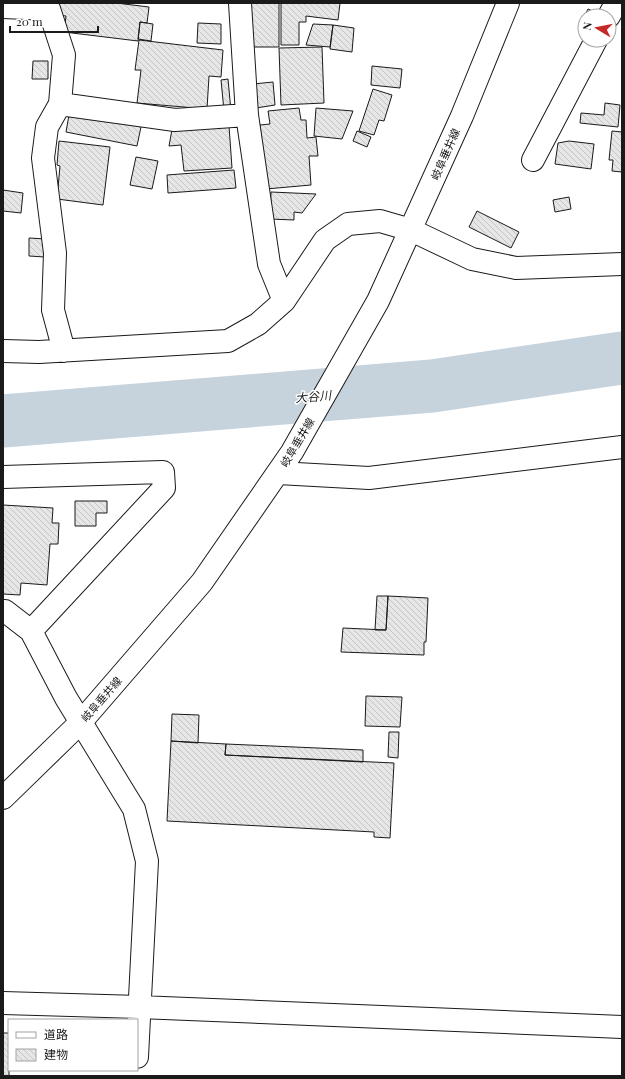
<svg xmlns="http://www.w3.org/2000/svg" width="625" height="1079" viewBox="0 0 625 1079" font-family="'Playfair Display','Noto Sans JP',serif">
<defs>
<pattern id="building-back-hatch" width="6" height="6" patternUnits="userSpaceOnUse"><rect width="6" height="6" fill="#e6e6e6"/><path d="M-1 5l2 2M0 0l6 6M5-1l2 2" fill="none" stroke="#c5c5c5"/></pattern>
</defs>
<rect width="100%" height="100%" fill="#fff"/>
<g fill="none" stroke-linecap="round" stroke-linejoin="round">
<path stroke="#c6d2dc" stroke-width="53" d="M3,421L432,386L622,358"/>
</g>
<path fill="url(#building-back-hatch)" stroke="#1a1a1a" d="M57,3H116L149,7L147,23L140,22L138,41L64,32L66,16L56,15Z
M251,3H279V47H252Z
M281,3H340L338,20L306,16V22H299V45H281Z
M588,9L597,13L596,16H585V22L582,21Z
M140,22L153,24L151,41L138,39Z
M198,23L221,24V44L197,43Z
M313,24L333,25L330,47L306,45Z
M333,25L354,28L352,52L330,49Z
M139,40L223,50L221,77L209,76L207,109L137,103L141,70H135Z
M322,47L324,103L281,105L279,48Z
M33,61H48V79H32Z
M372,66L402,69L400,88L371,85Z
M228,79L231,111H224L221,80Z
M273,82L275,105L256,108L253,84Z
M373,89L392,95L384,121L379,120L374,135L359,131Z
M605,103L620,105L618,127L580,123L581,113L604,115Z
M299,108L301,120H306L307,138L316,137L318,156H309L311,185L266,189L260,125L270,124L268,111Z
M316,108L353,111L342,139L314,136Z
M70,109L142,122L137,146L66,132Z
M173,124L229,126L232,168L184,171L181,145L169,146Z
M357,131L371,137L367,147L353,141Z
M612,131L622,132V172L612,171L613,160H609Z
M59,141L110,147L103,205L57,199L60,166L57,165Z
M569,141L594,144L591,169L555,164L558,143Z
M136,157L158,161L152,189L130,185Z
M234,170L236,188L168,193L167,175Z
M3,190L23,193L21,213L3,211Z
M271,192L316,194L302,213L294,212V220L270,219Z
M569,197L571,209L555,212L553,200Z
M477,211L519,232L511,248L469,227Z
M29,238L46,239L45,257L29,256Z
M75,501H107V513H96V526H75Z
M3,505L53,508L52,523H59L58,544H50L47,585L21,583L20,595L3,594Z
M377,596H388L386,630H375Z
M388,596L428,598L426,642H424V655L341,652L343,628L386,630Z
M366,696L402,697L400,727L365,726Z
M172,714L199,715L198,743L171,741Z
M389,732H399L398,758L388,757Z
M171,741L226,744L225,755L394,763L390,838L374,837V832L167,821Z
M226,744L363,750V762L225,755Z
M3,1033H9V1076H3Z"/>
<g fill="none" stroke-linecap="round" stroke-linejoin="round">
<g stroke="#1a1a1a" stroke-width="24">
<path id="street" d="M240,3L247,115L269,264L284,301L325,240L348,224L380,221L411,230L472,259L516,268L622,264
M3,7L49,9L64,55L60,104L47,127L43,158L55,253L53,310L64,351
M609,16L616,3
M60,104L175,120L247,115
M533,160L596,40
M3,351L39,352L228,341L258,324L284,301
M278,473L369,478L622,447
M3,477L163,472L164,488L31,631
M3,611H5L31,631L66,698L134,809L147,861L137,1057
M3,1003L139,1007L622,1027"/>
</g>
<g stroke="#1a1a1a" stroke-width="24">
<path id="primary" d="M3,798L80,723L202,582L292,452L378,301L462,116L508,3"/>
</g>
<use href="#street" stroke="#fff" stroke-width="22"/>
<use href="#primary" stroke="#fff" stroke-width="22"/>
</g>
<g text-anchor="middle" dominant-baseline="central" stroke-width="3" stroke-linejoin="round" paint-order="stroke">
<g font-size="11" fill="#1a1a1a" stroke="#fff">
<text transform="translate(445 154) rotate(-66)">岐阜垂井線</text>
<text transform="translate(297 442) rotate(-59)">岐阜垂井線</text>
<text transform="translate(101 699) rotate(-49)">岐阜垂井線</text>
</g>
<g font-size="12" font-style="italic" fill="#1a1a1a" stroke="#fff">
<text transform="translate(313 396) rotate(-5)">大谷川</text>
</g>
</g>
<rect width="625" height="1079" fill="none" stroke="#1a1a1a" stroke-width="8"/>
<rect x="8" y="1019" width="130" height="52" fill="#ffffff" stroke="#a3a3a3"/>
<rect x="16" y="1032" width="20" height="6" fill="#ffffff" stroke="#a3a3a3"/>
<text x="44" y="1039" font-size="12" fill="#1a1a1a">道路</text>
<rect x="16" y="1049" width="20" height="12" fill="url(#building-back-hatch)" stroke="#a3a3a3"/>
<text x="44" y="1059" font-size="12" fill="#1a1a1a">建物</text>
<g transform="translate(597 28) rotate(280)"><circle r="19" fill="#ffffff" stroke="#a3a3a3"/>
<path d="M0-3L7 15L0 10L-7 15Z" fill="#c62828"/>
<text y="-6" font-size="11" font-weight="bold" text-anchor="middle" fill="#1a1a1a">N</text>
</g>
<path d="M10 26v6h88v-6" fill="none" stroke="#1a1a1a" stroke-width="2"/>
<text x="16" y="26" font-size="12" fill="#1a1a1a" stroke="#ffffff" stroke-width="3" paint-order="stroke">20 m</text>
</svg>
